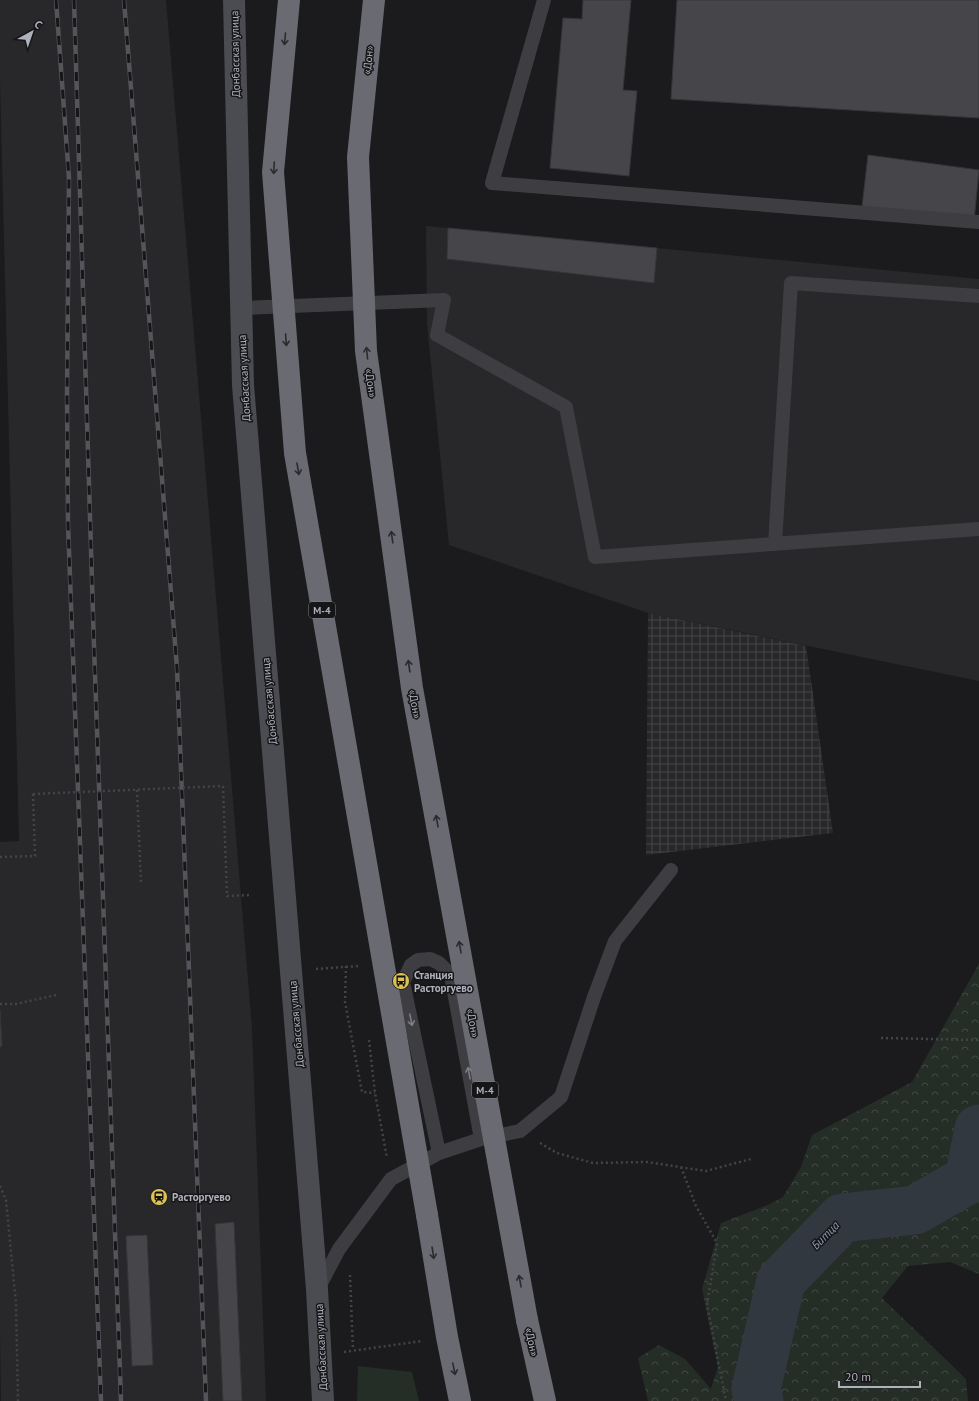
<svg xmlns="http://www.w3.org/2000/svg" width="979" height="1401" viewBox="0 0 979 1401" font-family="'PT Sans',sans-serif">
<defs>
<pattern id="industrial-grid" width="8" height="8" patternUnits="userSpaceOnUse"><rect width="8" height="8" fill="#28272a"/><path d="M0 4h8M4 0v8" fill="none" stroke="#454447"/></pattern>
<pattern id="forest-crowns" width="20" height="18" patternUnits="userSpaceOnUse"><rect width="20" height="18" fill="#252d27"/><path d="M2 6a3 3 0 1 1 6 0M12 15a3 3 0 1 1 6 0" fill="none" stroke="#424944"/></pattern>
</defs>
<rect width="100%" height="100%" fill="#1b1b1d"/>
<path fill="#28272a" d="M0,0H166L252,1028L266,1401H1L0,1335V842L19,841L0,80Z
M426,226L979,279V681L648,613L449,545L427,324Z"/>
<path fill="url(#industrial-grid)" d="M648,613L806,646L833,833L646,855Z"/>
<path fill="#252d27" d="M358,1366L412,1372L419,1401H357Z"/>
<path fill="url(#forest-crowns)" d="M979,964V1274L950,1262L908,1266L882,1298L966,1379L968,1401H648L638,1358L659,1345L685,1359L711,1389L718,1367L702,1289L721,1223L768,1205L783,1197L801,1167L812,1135L912,1082Z"/>
<g fill="none" stroke-linecap="round" stroke-linejoin="round">
<path stroke="#323840" stroke-width="49" d="M759,1401L756,1389L781,1281L842,1218L915,1210L969,1179L979,1129"/>
</g>
<path fill="#46464a" stroke="#363539" d="M583,0H631L623,90L637,91L629,176L550,168L563,18L582,19Z
M677,0H979V118L671,99Z
M868,155L979,170L974,221L862,207Z
M448,228L657,248L654,283L447,259Z
M0,1010L2,1046L0,1047Z
M234,1222L242,1401H223L215,1224Z
M147,1235L153,1365L132,1366L126,1236Z"/>
<g fill="none" stroke-linecap="round" stroke-linejoin="round">
<path stroke="#434448" stroke-width="2.5" stroke-dasharray="2 3" stroke-linecap="butt" d="M223,786L227,896L252,895
M137,790L141,883
M0,857L35,856L33,794
M346,966L345,1002L362,1092L375,1093
M316,969L359,966
M0,1004H16L56,995
M881,1038L979,1040
M369,1040L375,1093L387,1158
M540,1143L557,1153L593,1163L647,1162L706,1171L751,1159
M681,1167L696,1206L717,1243L707,1305L726,1401
M0,1186L6,1200L16,1304L18,1401
M350,1275L353,1350
M344,1352L422,1341"/>
<path stroke="#3d3d42" stroke-width="14" d="M544,0L492,183L979,222
M241,308L444,300L437,335L566,407L595,557L979,529
M775,544L791,283L979,296
M439,1153L403,982L411,965L418,960L430,959L439,963L451,975L481,1139
M318,1289L339,1249L391,1179L439,1153L481,1139L520,1131L561,1097L594,997L615,941L671,870"/>
<path stroke="#4b4c51" stroke-width="22" d="M234,0L243,385L317,1289L323,1401"/>
<path stroke="#696a72" stroke-width="22" d="M427,1215L447,1337L460,1401
M527,1320L545,1401"/>
<g stroke="#54555a" stroke-width="4.5">
<path id="rail" d="M56,0L69,178L67,396L68,524L101,1401
M74,0L94,646L121,1401
M124,0L177,668L206,1401"/>
</g>
<use href="#rail" stroke="#161618" stroke-width="3" stroke-dasharray="9" stroke-linecap="butt"/>
<path stroke="#434448" stroke-width="2.5" stroke-dasharray="2 3" stroke-linecap="butt" d="M33,794L223,786"/>
<path stroke="#696a72" stroke-width="22" d="M289,0L273,172L295,453L427,1215
M374,0L358,157L366,351L412,688L527,1320"/>
</g>
<defs><path id="oneway-shaft" d="M-6 0H5M1.5-3L5.5 0L1.5 3" fill="none" stroke-width="1.6" stroke-linecap="round" stroke-linejoin="round"/></defs>
<g stroke="#2b2b2e">
<use href="#oneway-shaft" transform="translate(285 39) rotate(95)"/>
<use href="#oneway-shaft" transform="translate(274 168) rotate(93)"/>
<use href="#oneway-shaft" transform="translate(286 340) rotate(86)"/>
<use href="#oneway-shaft" transform="translate(367 353) rotate(-96)"/>
<use href="#oneway-shaft" transform="translate(298 469) rotate(80)"/>
<use href="#oneway-shaft" transform="translate(392 537) rotate(-98)"/>
<use href="#oneway-shaft" transform="translate(409 666) rotate(-98)"/>
<use href="#oneway-shaft" transform="translate(437 821) rotate(-100)"/>
<use href="#oneway-shaft" transform="translate(460 947) rotate(-100)"/>
<use href="#oneway-shaft" transform="translate(433 1253) rotate(81)"/>
<use href="#oneway-shaft" transform="translate(520 1281) rotate(-100)"/>
<use href="#oneway-shaft" transform="translate(454 1369) rotate(78)"/>
</g>
<g stroke="#7c7d85">
<use href="#oneway-shaft" transform="translate(411 1020) rotate(78)"/>
<use href="#oneway-shaft" transform="translate(469 1073) rotate(-100)"/>
</g>
<defs>
<g id="bus-disc" transform="scale(0.9)"><circle r="9.5" fill="#ddc153" stroke="#161618"/><path d="M-5-6H5V4H4V6H2V4H-2V6H-4V4H-5ZM-3.5-4V0h7V-4ZM-3.5 1.2v1.5H-2V1.2ZM2 1.2v1.5H3.5V1.2Z" fill="#111"/></g>
<g id="station-disc" transform="scale(0.9)"><circle r="9.5" fill="#ddc153" stroke="#161618"/><path d="M-3-6H3Q5-6 5-4V2Q5 4 3 4L4.5 6H3L1.5 4h-3L-3 6H-4.5L-3 4Q-5 4-5 2V-4Q-5-6-3-6ZM-3.5-4v3h7v-3ZM-3.5 1v1.5H-2V1ZM2 1v1.5H3.5V1Z" fill="#111"/></g>
</defs>
<g fill-rule="evenodd">
<use href="#bus-disc" x="401" y="981"/>
<use href="#station-disc" x="159" y="1197"/>
</g>
<g text-anchor="middle" dominant-baseline="central" stroke-width="3" stroke-linejoin="round" paint-order="stroke">
<g fill="#161618" stroke="#81828a" stroke-width="1">
<rect x="309" y="602" width="26" height="16" rx="3"/>
<rect x="472" y="1082" width="26" height="16" rx="3"/>
</g>
<g font-size="10" font-weight="bold" fill="#afb1bb">
<text x="322" y="610">М-4</text>
<text x="485" y="1090">М-4</text>
</g>
<g font-size="11" fill="#afb1bb" stroke="#161618">
<text transform="translate(235 54) rotate(-91)">Донбасская улица</text>
<text transform="translate(368 60) rotate(-84)">«Дон»</text>
<text transform="translate(244 378) rotate(-93)">Донбасская улица</text>
<text transform="translate(371 383) rotate(82)">«Дон»</text>
<text transform="translate(269 701) rotate(-95)">Донбасская улица</text>
<text transform="translate(415 704) rotate(80)">«Дон»</text>
<text transform="translate(473 1023) rotate(80)">«Дон»</text>
<text transform="translate(296 1024) rotate(-95)">Донбасская улица</text>
<text transform="translate(532 1342) rotate(78)">«Дон»</text>
<text transform="translate(321 1347) rotate(-93)">Донбасская улица</text>
</g>
<g font-size="11" font-weight="bold" fill="#afb1bb" stroke="#161618" text-anchor="start">
<text x="414" y="975">Станция<tspan x="414" dy="13">Расторгуево</tspan></text>
<text x="172" y="1197">Расторгуево</text>
</g>
<g font-size="12" font-style="italic" fill="#8b9ab1" stroke="#161618">
<text transform="translate(825 1235) rotate(-46)">Битца</text>
</g>
</g>
<g transform="translate(32 32) rotate(40)" stroke="#161618" stroke-width="3" paint-order="stroke">
<path d="M0-3L7 15L0 10L-7 15Z" fill="#afb1bb"/>
<text y="-6" font-size="11" font-weight="bold" text-anchor="middle" fill="#afb1bb">С</text>
</g>
<path d="M839 1381v6h81v-6" fill="none" stroke="#afb1bb" stroke-width="2"/>
<text x="845" y="1381" font-size="12" fill="#afb1bb" stroke="#161618" stroke-width="3" paint-order="stroke">20 m</text>
</svg>
